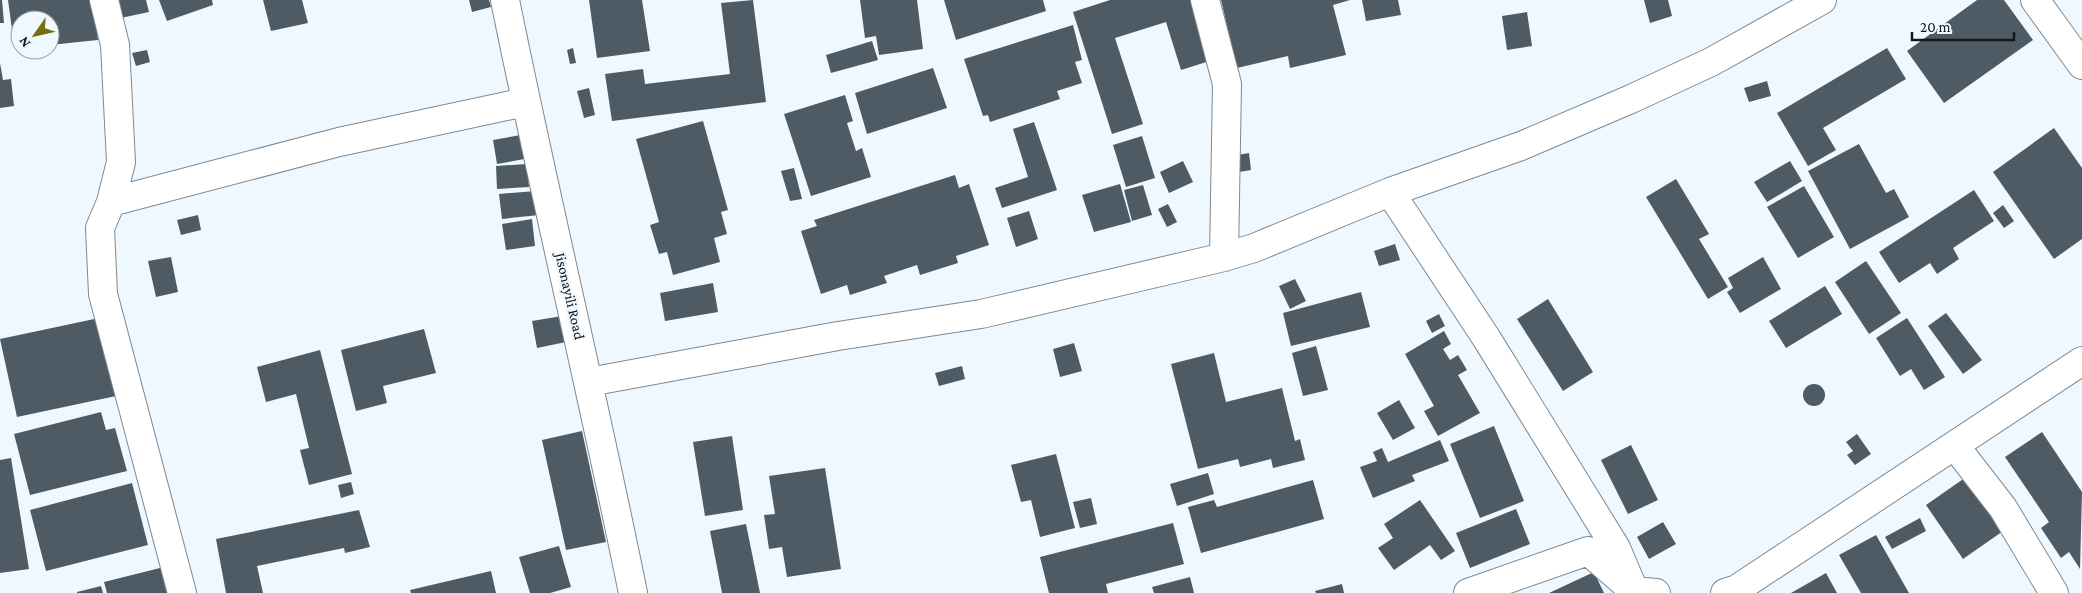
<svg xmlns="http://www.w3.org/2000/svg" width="2082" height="593" viewBox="0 0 2082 593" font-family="'Crimson Pro',serif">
<rect width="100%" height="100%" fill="#f0f8ff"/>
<path fill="#4f5b64" d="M0,0H2L4,23H0Z
M8,0H94L98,40L50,45V20H20V36L13,37Z
M111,0H146L149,12L116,19Z
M159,0H212L213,5L167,21Z
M263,0H302L308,23L271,31Z
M469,0H489L491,7L472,12Z
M589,0H642L650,51L597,58Z
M753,0L766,102L612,121L605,74L643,69L645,84L730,74L721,3Z
M860,0H917L923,49L879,55L876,36L865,38Z
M944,0H1043L1046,11L956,40Z
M1110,0H1197L1216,59L1181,70L1166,22L1115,38L1143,124L1112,134L1073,12Z
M1221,0H1350L1333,5L1346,55L1290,68L1288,56L1237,68Z
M1362,0H1398L1401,15L1366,21Z
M1644,0H1668L1672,16L1650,23Z
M1977,0H2004L2033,40L1944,103L1907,51Z
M1527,12L1532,46L1507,50L1502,16Z
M1073,25L1082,60L1075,62L1082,83L1057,91L1060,99L990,122L988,115L983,116L964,59Z
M872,41L878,60L831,73L826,55Z
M573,48L576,63L570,64L567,50Z
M1887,48L1906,79L1823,128L1836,150L1808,166L1777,113Z
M147,50L150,62L136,66L132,53Z
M0,63L3,80L11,79L14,106L0,108Z
M933,68L947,108L867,134L855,93Z
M1767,81L1771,96L1749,102L1744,88Z
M589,88L595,115L584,118L577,91Z
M845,95L853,121L847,123L856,151L862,148L871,177L811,196L784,114Z
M703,121L728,210L721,212L727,234L714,238L720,262L673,275L667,252L659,254L650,225L659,222L636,139Z
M1034,122L1057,190L1002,208L995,188L1028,177L1013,129Z
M2054,128L2082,168V239L2054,259L1993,172Z
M526,134L530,158L497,164L493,140Z
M1142,136L1155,178L1126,187L1113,145Z
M1859,144L1886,193L1894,189L1909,217L1850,249L1808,171Z
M1249,153L1251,170L1239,172L1237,155Z
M1183,161L1193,182L1169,193L1160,172Z
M1790,161L1802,181L1767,202L1754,182Z
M527,164L529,187L497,189L496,166Z
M794,168L802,199L790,201L781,171Z
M955,175L959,188L969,184L989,245L956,256L958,263L920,275L917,265L884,276L887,283L850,295L847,285L821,294L801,231L817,226L814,220Z
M1676,179L1709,234L1699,239L1728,287L1708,299L1646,197Z
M1120,184L1131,222L1094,232L1082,195Z
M1143,185L1152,215L1132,221L1124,190Z
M1804,186L1834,237L1798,258L1767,207Z
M1974,190L1994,221L1953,248L1959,259L1937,274L1930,263L1899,283L1879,252Z
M536,191L539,215L502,219L499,194Z
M1168,204L1177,222L1167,227L1158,209Z
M2003,205L2014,221L2004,228L1993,213Z
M1029,211L1038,239L1016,247L1007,218Z
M198,215L201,230L181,235L177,220Z
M532,219L535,246L506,250L502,224Z
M1395,244L1400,260L1379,266L1374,251Z
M171,257L178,292L156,297L148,261Z
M1763,257L1781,289L1740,313L1727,292L1733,288L1728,278Z
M1866,261L1901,313L1869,334L1835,282Z
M1295,279L1306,301L1290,309L1279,286Z
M713,283L718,312L665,321L660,293Z
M1825,286L1842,314L1786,348L1769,321Z
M1361,292L1370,327L1291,346L1283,313Z
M1548,299L1593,372L1563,391L1517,319Z
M1946,313L1982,360L1963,374L1928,326Z
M1439,314L1445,326L1432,333L1426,321Z
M562,316L566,342L537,348L532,321Z
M99,318L116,396L17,417L0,339Z
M1907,318L1945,377L1924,390L1911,369L1900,376L1876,338Z
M424,329L436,373L383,386L387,403L356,411L341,350Z
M1444,331L1451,344L1443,349L1450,360L1458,355L1467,370L1458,375L1480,413L1438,436L1424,411L1434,406L1405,354Z
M1074,343L1082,371L1060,377L1053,349Z
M1316,346L1328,390L1303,396L1292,353Z
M320,350L352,474L309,485L300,450L309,448L296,394L266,402L257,367Z
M1214,353L1226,402L1282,388L1295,441L1300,439L1305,460L1273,468L1271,459L1240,467L1238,459L1198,469L1171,364Z
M962,366L965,379L939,386L935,373Z
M1803 395a11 11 0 1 1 22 0a11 11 0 1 1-22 0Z
M1399,400L1415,428L1393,440L1377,413Z
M101,412L106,430L115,428L127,471L30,495L14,434Z
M1494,426L1524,501L1480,518L1450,444Z
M582,431L606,542L566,550L542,440Z
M2042,432L2082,492L2080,569L2069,552L2061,558L2041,528L2049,522L2005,457Z
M1857,434L1871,454L1855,465L1847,455L1853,451L1846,442Z
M732,436L743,510L705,516L693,442Z
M1440,440L1449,461L1412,475L1415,481L1373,498L1360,467L1377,461L1373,452L1382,448L1388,462Z
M1631,445L1658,500L1628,514L1601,460Z
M1056,454L1075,528L1040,537L1031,500L1021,502L1011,465Z
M11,458L29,569L0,573V460Z
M825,468L841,569L787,577L782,547L769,549L764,515L775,514L769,476Z
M1208,473L1214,494L1177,506L1170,484Z
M1969,475L2006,529L1963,559L1926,505Z
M1313,480L1324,519L1201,553L1188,507L1214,500L1217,507Z
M351,482L354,494L341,498L338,485Z
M132,483L148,545L46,571L30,510Z
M1091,498L1097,524L1080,528L1073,502Z
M1420,500L1455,551L1441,560L1430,545L1394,570L1378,548L1393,538L1384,524Z
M1516,509L1530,544L1470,568L1456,533Z
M359,510L370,547L345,553L344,548L257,566L263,593H226L216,539Z
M1920,518L1926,531L1892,549L1885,537Z
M1663,522L1676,544L1649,559L1637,537Z
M1173,523L1184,564L1106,584L1108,593H1049L1040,557Z
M746,524L760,593H722L710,531Z
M1876,535L1909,593H1861L1839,555Z
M559,546L571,587L550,593H530L519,557Z
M164,567L176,593H107L104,582Z
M491,571L496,593H411L410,590Z
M1594,572L1604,593H1549Z
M1826,573L1837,593H1791Z
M1190,577L1194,593H1154L1152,587Z
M1342,584L1344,593H1316L1315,591Z
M101,586L103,593H77V592Z"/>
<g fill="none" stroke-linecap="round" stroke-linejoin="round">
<g stroke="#7c8993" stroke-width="30">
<path id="street" d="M104,0L115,45L121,162L111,202L100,228L103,294L182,593
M1205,0L1227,84L1224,257
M2035,0L2082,65
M1390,192L1487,339L1616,548L1635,593
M111,202L339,142L525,102
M589,382L838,336L981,314L1224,257L1254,248L1390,192L1521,146L1631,99L1711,62L1822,0
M1955,446L2003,508L2054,593
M1468,593L1588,551L1634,591L1656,593
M1725,593L1737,589L2082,361"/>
</g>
<g stroke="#7c8993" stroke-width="30">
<path id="secondary" d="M505,0C545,198 593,395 633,593"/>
</g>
<use href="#street" stroke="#fff" stroke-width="28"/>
<use href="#secondary" stroke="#fff" stroke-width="28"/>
</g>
<g text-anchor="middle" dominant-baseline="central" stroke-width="5" stroke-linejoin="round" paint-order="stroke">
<g font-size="15" fill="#12171b" stroke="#f0f8ff">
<text transform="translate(570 296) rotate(77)">Jisonayili Road</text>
</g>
</g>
<g transform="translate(35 35) rotate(236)"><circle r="24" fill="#f0f8ff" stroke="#979ea4"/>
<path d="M0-4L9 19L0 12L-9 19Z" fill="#786e0c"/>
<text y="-8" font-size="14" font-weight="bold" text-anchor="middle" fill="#12171b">N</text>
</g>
<path d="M1912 32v8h102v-8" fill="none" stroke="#12171b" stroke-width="2.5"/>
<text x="1920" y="32" font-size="15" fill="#12171b" stroke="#f0f8ff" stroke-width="4" paint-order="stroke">20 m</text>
</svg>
